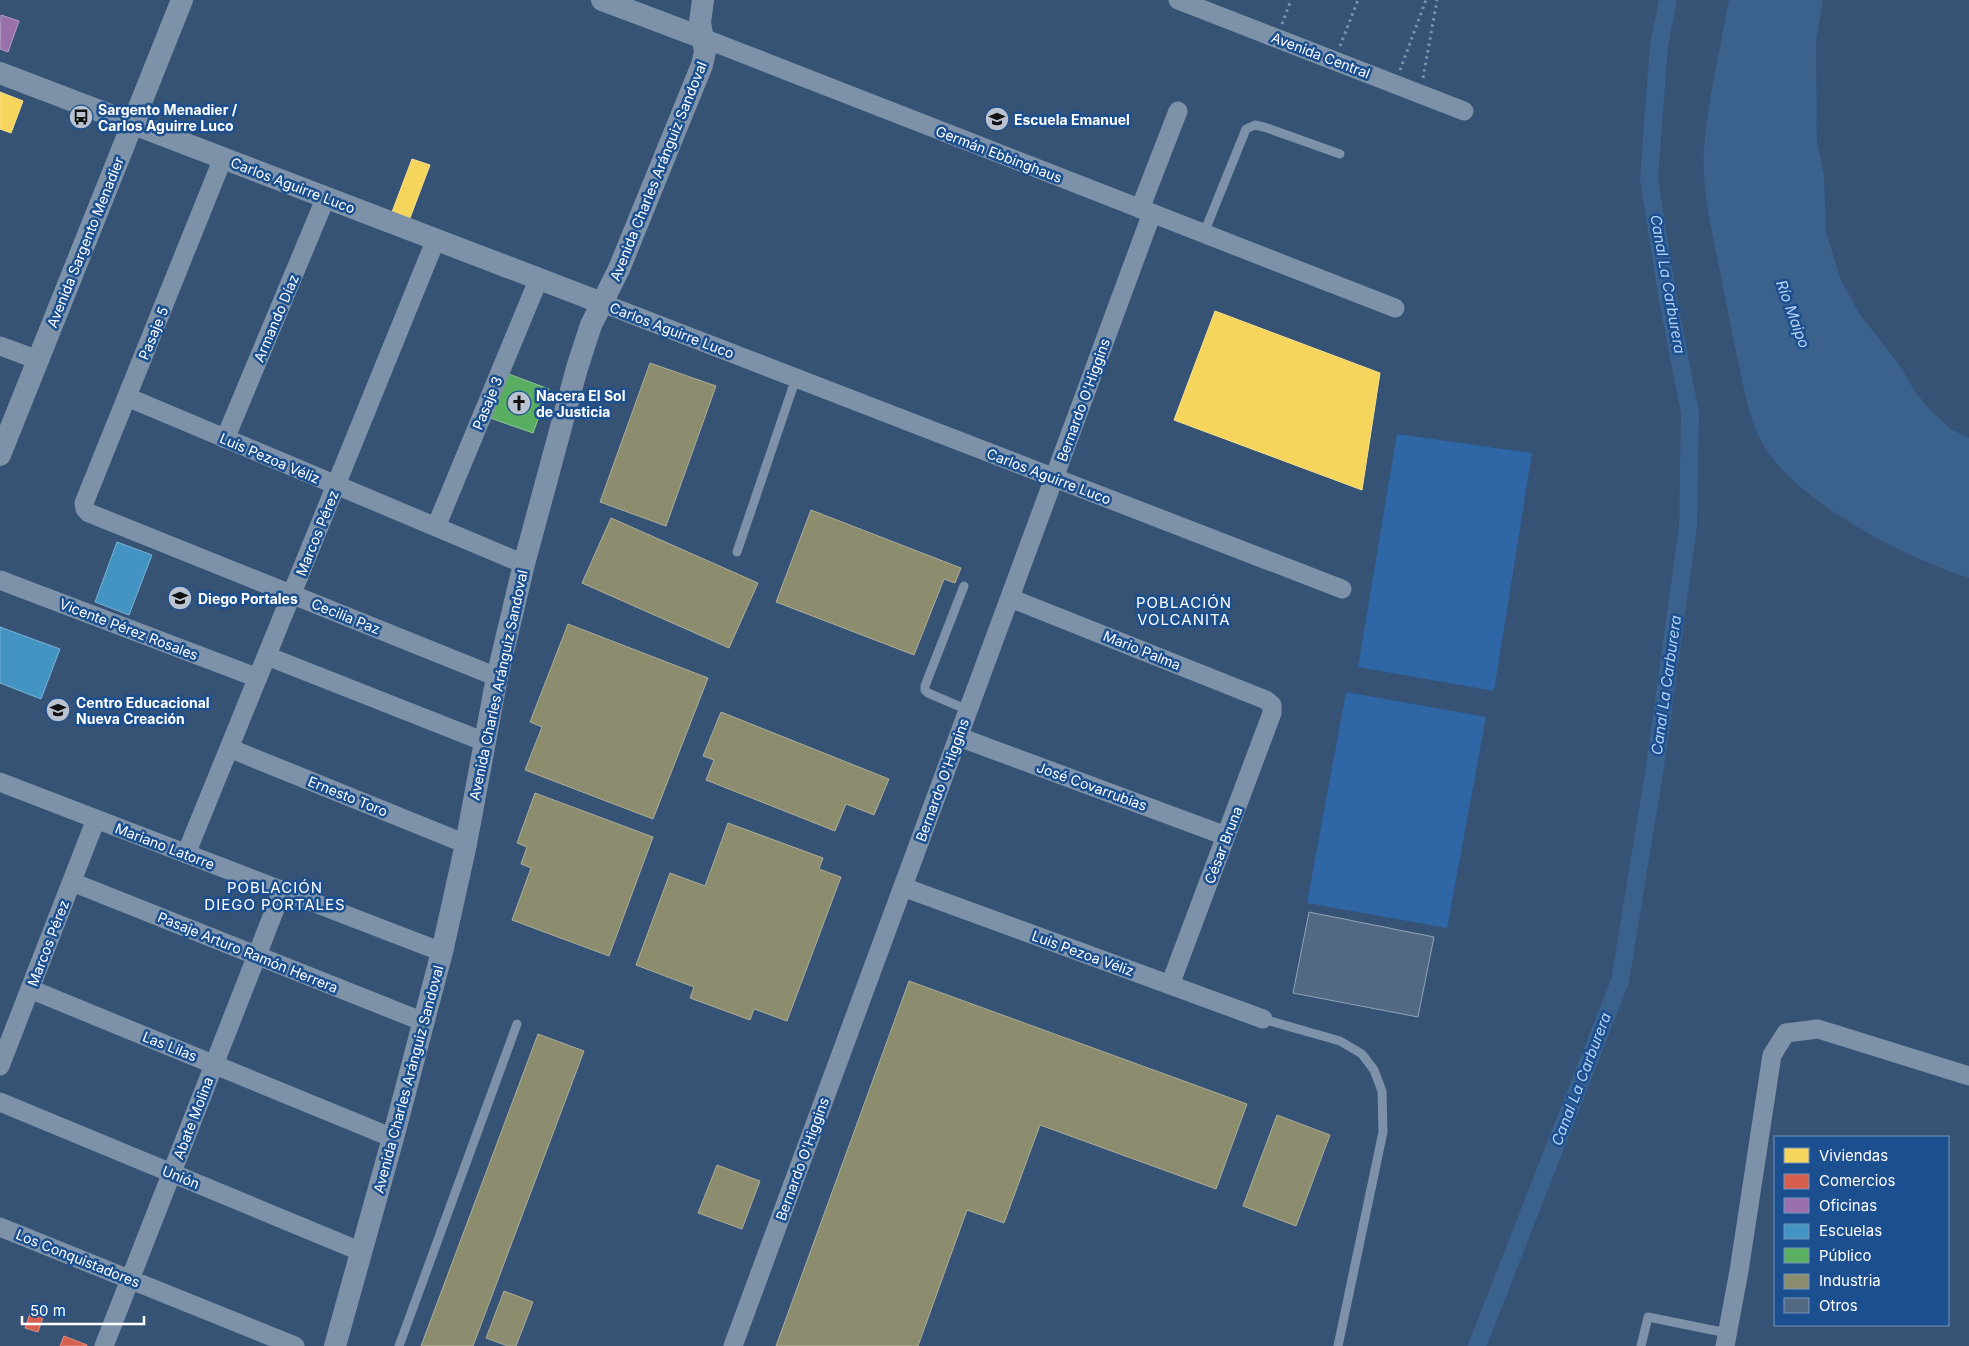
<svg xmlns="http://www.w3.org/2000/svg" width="1969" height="1346" viewBox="0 0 1969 1346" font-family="Inter,sans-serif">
<rect width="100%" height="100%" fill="#365274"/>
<path fill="#2f66a5" d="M1397,434L1532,453L1494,691L1358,667Z
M1346,692L1486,717L1447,928L1307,903Z"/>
<path fill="#3b618d" d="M1729,0H1823L1816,42L1817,142L1824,175L1826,232L1841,280L1859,313L1900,366L1914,390L1930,410L1951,429L1969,438V578C1908,559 1807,507 1769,454C1751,428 1745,395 1739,365C1732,336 1727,306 1721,276C1713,235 1701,191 1704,149C1708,99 1720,49 1729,0Z"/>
<path fill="#f6d55c" stroke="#f9e28d" d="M0,92L23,101L11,133L0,129Z
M412,159L430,165L410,218L392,212Z
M1215,311L1380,373L1362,490L1174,420Z"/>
<path fill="#d6604d" stroke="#e29082" d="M33,1305L46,1309L38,1332L25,1328Z
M64,1336L87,1345V1346H60Z"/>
<path fill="#9970ab" stroke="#b89bc4" d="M1,15L19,21L8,52L0,49Z"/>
<path fill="#4393c3" stroke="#7bb3d5" d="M117,542L152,555L129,615L95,602Z
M0,627L60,649L41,699L0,683Z"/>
<path fill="#5aae61" stroke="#8cc690" d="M506,373L549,389L533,433L490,418Z"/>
<path fill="#8c8c6e" stroke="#aeae9a" d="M650,363L716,386L666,526L600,502Z
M811,510L961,568L955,583L944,579L914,655L776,602Z
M611,518L758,583L729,648L582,583Z
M568,624L708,678L653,819L525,770L542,727L530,722Z
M721,712L889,779L874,815L846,804L835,831L706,780L714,760L703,756Z
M535,793L653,837L609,956L512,920L531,868L521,864L527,847L517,843Z
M728,823L823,858L819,869L841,877L787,1021L754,1009L750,1020L690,998L694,987L636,965L670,873L705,886Z
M909,981L1247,1104L1216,1189L1040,1125L1004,1223L967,1210L918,1346H776Z
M538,1034L584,1051L473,1346H421Z
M1277,1115L1330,1135L1296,1226L1243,1206Z
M717,1165L760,1181L742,1229L698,1213Z
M504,1291L533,1302L516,1346H508L486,1338Z"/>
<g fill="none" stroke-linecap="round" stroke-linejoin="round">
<path stroke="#3b618d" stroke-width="18" d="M1477,1346L1620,981L1655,767L1688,526L1690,413L1669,305L1649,179L1659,45L1668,0"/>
</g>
<path fill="#526984" stroke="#92a2b6" d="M1309,912L1434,937L1418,1017L1293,993Z"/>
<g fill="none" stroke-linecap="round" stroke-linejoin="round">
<path stroke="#7d92a8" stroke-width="3" stroke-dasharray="2.5 4" stroke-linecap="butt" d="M1282,24L1291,0
M1340,46L1358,0
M1400,70L1426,0
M1423,78L1437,0"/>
<path stroke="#7d92a8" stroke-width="9" d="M1204,233L1246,129L1255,125L1264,127L1340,154
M737,552L796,378
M964,586L925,686V690L928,693L968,710
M1263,1019L1340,1041L1362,1054L1374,1070L1382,1091L1383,1132L1338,1346
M399,1346L517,1024
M1641,1346L1648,1317L1727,1333"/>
<path stroke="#7d92a8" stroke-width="19" d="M1178,0L1464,111
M703,38L1395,308
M223,158L84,503L85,509L89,513L497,677
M1140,209L1178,111
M602,303L1342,589
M0,346L38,360
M127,397L524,564
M225,439L326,197
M436,527L539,278
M0,580L258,678
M1010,598L1266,700L1272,705V713L1170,985
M267,656L485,742
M959,737L1226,836
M229,748L466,844
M0,782L442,952
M186,854L436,239
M72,882L424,1022
M903,887L1263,1019
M30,989L393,1138
M0,1066L96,819
M0,1102L362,1252
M0,1227L295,1346
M104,1346L282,891
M733,1346L1152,213
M1725,1346L1739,1271L1772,1055L1786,1033L1818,1029L1969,1076"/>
<path stroke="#7d92a8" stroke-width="22" d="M602,0L703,38
M0,73L602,303
M0,455L182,0
M335,1346L393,1138L442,952L466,844L497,677L524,564L577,368L591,325L619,269L702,65L705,52L700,22L703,0"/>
</g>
<defs>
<g id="bus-disc" transform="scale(1.25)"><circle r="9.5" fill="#b9c2ce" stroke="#1b4f8f"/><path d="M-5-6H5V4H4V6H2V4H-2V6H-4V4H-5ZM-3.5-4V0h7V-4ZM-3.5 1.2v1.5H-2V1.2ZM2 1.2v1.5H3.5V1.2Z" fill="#111"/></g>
<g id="school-disc" transform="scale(1.25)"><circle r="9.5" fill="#b9c2ce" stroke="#1b4f8f"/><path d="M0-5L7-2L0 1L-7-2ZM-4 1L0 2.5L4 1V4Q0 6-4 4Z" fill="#111"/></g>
<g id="church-disc" transform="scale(1.25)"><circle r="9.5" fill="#b9c2ce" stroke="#1b4f8f"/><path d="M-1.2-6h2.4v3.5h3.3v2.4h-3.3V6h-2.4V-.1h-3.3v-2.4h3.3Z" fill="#111"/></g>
</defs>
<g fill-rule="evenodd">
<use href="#bus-disc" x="81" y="117"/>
<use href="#school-disc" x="997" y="119"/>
<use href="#church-disc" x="519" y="403"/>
<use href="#school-disc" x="180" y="598"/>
<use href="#school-disc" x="58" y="710"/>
</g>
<g text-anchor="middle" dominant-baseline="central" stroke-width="5" stroke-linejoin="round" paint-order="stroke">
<g font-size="14" fill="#fff" stroke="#1b4f8f">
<text transform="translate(1321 55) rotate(21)">Avenida Central</text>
<text transform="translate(999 154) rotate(21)">Germán Ebbinghaus</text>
<text transform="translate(658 171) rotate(-68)">Avenida Charles Aránguiz Sandoval</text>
<text transform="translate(293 185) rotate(21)">Carlos Aguirre Luco</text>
<text transform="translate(85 242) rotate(-68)">Avenida Sargento Menadier</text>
<text transform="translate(276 318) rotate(-67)">Armando Díaz</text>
<text transform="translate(672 330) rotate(21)">Carlos Aguirre Luco</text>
<text transform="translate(153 333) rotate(-68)">Pasaje 5</text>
<text transform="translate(1083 400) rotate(-70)">Bernardo O'Higgins</text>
<text transform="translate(487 403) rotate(-68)">Pasaje 3</text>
<text transform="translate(270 458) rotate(23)">Luis Pezoa Véliz</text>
<text transform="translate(1049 476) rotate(21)">Carlos Aguirre Luco</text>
<text transform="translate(317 533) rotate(-68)">Marcos Pérez</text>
<text transform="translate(346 616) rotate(22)">Cecilia Paz</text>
<text transform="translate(129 629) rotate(21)">Vicente Pérez Rosales</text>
<text transform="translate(1142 650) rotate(22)">Mario Palma</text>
<text transform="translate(498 685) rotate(-78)">Avenida Charles Aránguiz Sandoval</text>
<text transform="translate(942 780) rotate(-70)">Bernardo O'Higgins</text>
<text transform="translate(1092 786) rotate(20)">José Covarrubias</text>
<text transform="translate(348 796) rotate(22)">Ernesto Toro</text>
<text transform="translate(1223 845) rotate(-69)">César Bruna</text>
<text transform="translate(165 846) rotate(21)">Mariano Latorre</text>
<text transform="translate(48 943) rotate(-69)">Marcos Pérez</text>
<text transform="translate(248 952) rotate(22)">Pasaje Arturo Ramón Herrera</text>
<text transform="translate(1083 953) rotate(20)">Luis Pezoa Véliz</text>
<text transform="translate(170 1046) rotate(22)">Las Lilas</text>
<text transform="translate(408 1079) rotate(-75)">Avenida Charles Aránguiz Sandoval</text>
<text transform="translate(193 1118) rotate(-69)">Abate Molina</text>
<text transform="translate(802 1159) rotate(-70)">Bernardo O'Higgins</text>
<text transform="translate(181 1177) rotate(22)">Unión</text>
<text transform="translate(78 1258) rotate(22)">Los Conquistadores</text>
</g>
<g font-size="14" font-weight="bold" fill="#fff" stroke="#1b4f8f" text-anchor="start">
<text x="98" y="109">Sargento Menadier /<tspan x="98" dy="16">Carlos Aguirre Luco</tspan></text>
<text x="1014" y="119">Escuela Emanuel</text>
<text x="536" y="395">Nacera El Sol<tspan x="536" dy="16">de Justicia</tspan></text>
<text x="198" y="598">Diego Portales</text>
<text x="76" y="702">Centro Educacional<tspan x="76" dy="16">Nueva Creación</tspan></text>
</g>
<g font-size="15" font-style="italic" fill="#b5d3f5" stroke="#1b4f8f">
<text transform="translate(1668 284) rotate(80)">Canal La Carburera</text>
<text transform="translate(1793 314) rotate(70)">Río Maipo</text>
<text transform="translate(1666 685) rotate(-82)">Canal La Carburera</text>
<text transform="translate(1581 1079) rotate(-69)">Canal La Carburera</text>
</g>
<g font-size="15" letter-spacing="1" fill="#fff" stroke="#1b4f8f">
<text x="1184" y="602">POBLACIÓN<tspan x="1184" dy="17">VOLCANITA</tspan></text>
<text x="275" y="887">POBLACIÓN<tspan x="275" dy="17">DIEGO PORTALES</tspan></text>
</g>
</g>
<rect x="1774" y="1136" width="175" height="190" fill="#1b4f8f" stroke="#7695bc"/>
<rect x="1784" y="1148" width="25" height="15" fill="#f6d55c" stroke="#7695bc"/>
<text x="1819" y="1161" font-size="15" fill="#ffffff">Viviendas</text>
<rect x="1784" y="1174" width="25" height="15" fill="#d6604d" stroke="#7695bc"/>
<text x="1819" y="1186" font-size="15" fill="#ffffff">Comercios</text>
<rect x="1784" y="1198" width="25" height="15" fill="#9970ab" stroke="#7695bc"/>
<text x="1819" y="1211" font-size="15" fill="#ffffff">Oficinas</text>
<rect x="1784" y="1224" width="25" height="15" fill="#4393c3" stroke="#7695bc"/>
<text x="1819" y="1236" font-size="15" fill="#ffffff">Escuelas</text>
<rect x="1784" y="1248" width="25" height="15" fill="#5aae61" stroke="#7695bc"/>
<text x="1819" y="1261" font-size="15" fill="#ffffff">Público</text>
<rect x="1784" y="1274" width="25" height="15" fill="#8c8c6e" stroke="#7695bc"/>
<text x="1819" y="1286" font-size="15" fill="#ffffff">Industria</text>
<rect x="1784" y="1298" width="25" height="15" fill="#526984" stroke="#7695bc"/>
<text x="1819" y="1311" font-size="15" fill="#ffffff">Otros</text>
<path d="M22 1316v8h122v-8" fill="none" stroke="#ffffff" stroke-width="2.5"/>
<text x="30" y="1316" font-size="15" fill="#ffffff" stroke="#1b4f8f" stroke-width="4" paint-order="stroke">50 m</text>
</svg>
